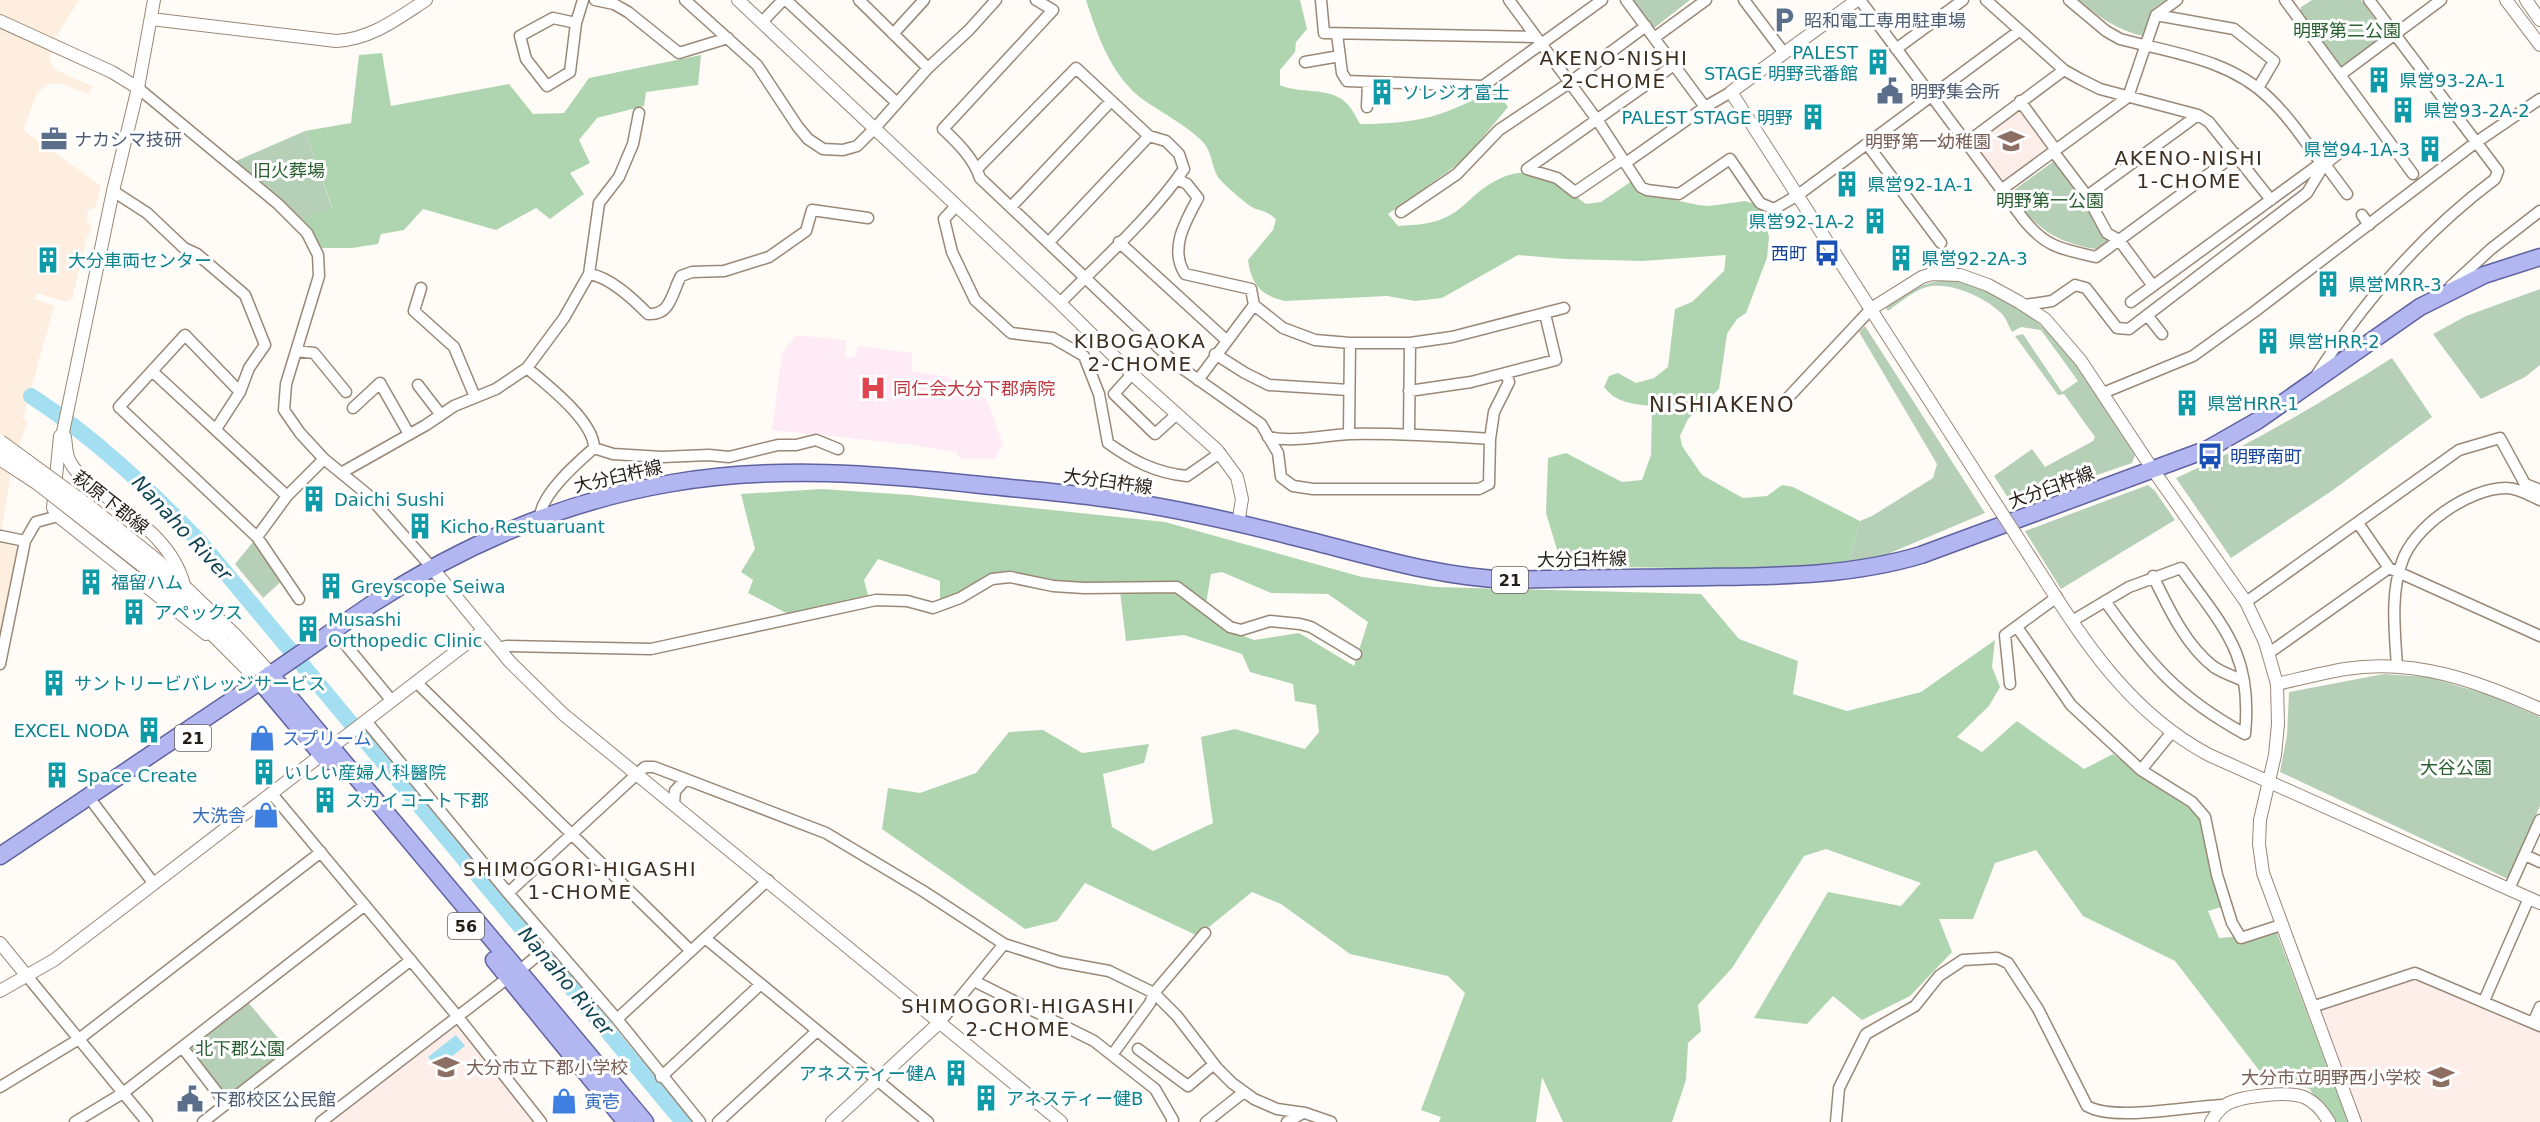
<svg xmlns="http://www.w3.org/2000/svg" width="2540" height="1122" viewBox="0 0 2540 1122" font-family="'DejaVu Sans','Noto Sans JP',sans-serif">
<rect width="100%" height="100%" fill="#fffbf7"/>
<path fill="#feeedf" d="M0,0H79L55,38L49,59L54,69L92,86L88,94L62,84H48L36,95L23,130L101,186L96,207L88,210L87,221L92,228L86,240L72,299L66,302L37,293L34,299L54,306L23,418L28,421L13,461L0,537Z
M0,543L14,546L18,551L0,638Z"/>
<path fill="#fdeeea" d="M2020,105L2051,146L2006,180L2001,178L1974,143Z
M2414,976L2540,1031V1122H2361L2317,1013L2320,1008Z
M459,1024L535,1122H330L455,1025Z"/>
<path fill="#feebf5" d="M796,335L846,340L845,357H855L858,346L912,353V371L948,377L987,400L1003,444L995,459H963L955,452L914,445L772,430L782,354Z"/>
<path fill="#b5d0b6" d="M1631,0H1690L1654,28H1650Z
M2079,0H2166L2153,9L2145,34L2142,36C2114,28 2100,18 2079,0Z
M2312,0H2361L2385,33L2383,42L2341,70L2300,14L2301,7Z
M305,131L332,208L302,220L236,161Z
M2054,161L2107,233L2110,241L2100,250C2054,242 2038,230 2010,193Z
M1948,280C2048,296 2085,379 2135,455L2132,463L2012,504L1994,476L2032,449L2045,467L2093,441L2095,437L2064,394L2058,395L2015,336L2023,334L2062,392L2078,381L2041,330L2021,327L2012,332C2008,325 2006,317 2000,312C1984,297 1949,281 1927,287C1913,291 1899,303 1888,311L1885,307C1905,294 1923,281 1948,280Z
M2540,289V365L2525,377L2481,399L2433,334L2466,316Z
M1865,326L1985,513L1883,556L1848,563L1860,521L1872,516L1933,478L1937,464L1859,332Z
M2392,358L2432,417L2333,490L2231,558L2176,478C2252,444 2322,402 2392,358Z
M2148,485L2155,491L2175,520L2061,589L2025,531Z
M257,537L285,578L263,598L235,564Z
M2384,674L2428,677L2489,695L2540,717V806L2508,879L2280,772L2287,735L2289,692Z
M247,1001L289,1051L229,1097H224L188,1052L189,1047Z"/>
<path fill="#afd5b0" d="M1086,0H1300L1307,29L1296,42L1295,52L1280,70V85C1299,94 1328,87 1344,101C1351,106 1356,117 1360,124C1419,124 1444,116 1495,89L1508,107L1464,160L1388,214L1398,226C1416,225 1436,224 1452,214C1464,207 1472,196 1484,188C1526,158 1550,177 1586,204L1601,202L1632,181L1647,194L1698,205L1709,206L1745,201L1762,206L1769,237L1767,258L1746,313L1737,319L1727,334L1719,389L1688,419L1680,436L1682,446L1702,475L1743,498L1767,496L1782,485L1793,487L1860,521L1848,563L1792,570L1562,566L1546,513L1548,458L1566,453L1622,482L1642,480L1651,455L1652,406C1633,404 1616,403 1604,387L1609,376L1618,373L1636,383L1654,378L1668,367L1675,309L1692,302L1724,271L1726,255L1642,261L1565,259L1518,255L1442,298L1415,301L1387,296L1285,301C1261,296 1251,284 1248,260L1273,230L1276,219C1268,212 1265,212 1256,209C1249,207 1223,184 1218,177C1211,165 1212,150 1201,140C1184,124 1164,114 1145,101C1112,78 1098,37 1086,0Z
M382,53L391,106L509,84L533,114L564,113L589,78L701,55L698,85L646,92L644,106L597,118L579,140L590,163L570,173L584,194L550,219L536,208L496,230L423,209L404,230L381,234L378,244L352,248H322L302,220L332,207L305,131L351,123L359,55Z
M822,489L910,495L1165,522L1362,577L1436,587L1701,594L1739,639L1798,661L1793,694L1847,711L1921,692L1995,640L1992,667L2000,687L1989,706L1957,737L1982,752L2017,721L2084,769L2113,754L2202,817L2225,906L2208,911L2219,938L2277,933L2348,1122H2328L2310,1089L2265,1078L2175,961L2083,916L2036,850L1995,863L1973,919H1939L1952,952L1910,996L1862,1020L1833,996L1807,1024L1754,1018L1828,892L1901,906L1921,883L1826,849L1804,856L1732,968L1698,1005L1701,1031L1688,1043L1686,1080L1672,1122H1563L1542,1077L1536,1122H1439L1441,1117L1421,1110L1465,993L1448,976L1350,954L1281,904L1252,892L1198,936L1085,883L1057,921L1025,929L882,829L888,788L920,793L976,773L1009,732L1043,730L1082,753L1149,744L1144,763L1103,774L1112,827L1153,851L1213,823L1201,737L1235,729L1305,749L1319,732L1316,705L1295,701L1293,684L1250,672L1242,654L1184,635L1126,641L1120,592L1177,591L1230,631L1254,640L1299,633L1354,666L1368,622L1328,594L1271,593L1222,572L1211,574L1206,604L1176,584L1084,586L989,578L940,603V581L878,559L864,580L869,599L792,616L748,593L753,580L741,572L755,549L741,494Z"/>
<path fill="#a4dff1" d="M456,1035L465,1046L437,1068L428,1057Z"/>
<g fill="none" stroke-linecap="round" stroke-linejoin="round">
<path stroke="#a4dff1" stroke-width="16" d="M31,396C94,437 148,488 200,542L683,1122"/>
<g stroke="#9a8876" stroke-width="13">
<path id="minor" d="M595,0L614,4L628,12L679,53L728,38
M685,0L757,65L798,127L808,139L823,149L843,150L857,146L874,129L928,68L969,30L996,0
M786,0L896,102
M859,0L928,68
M1036,0L1053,10L943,129C958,143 974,159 980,178L1176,364L1261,424L1278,453L1281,477L1293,486L1313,489H1479L1489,484L1490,439L1494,412L1509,382L1506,374
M1321,0L1324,33L1536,37
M1509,0L1598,121L1641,187L1647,190L1679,194L1730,159L1760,203L1774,209L1798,195L2019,31
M1626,0L1705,107
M1744,0L1784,53
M1860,0L2024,220C2047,248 2062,249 2096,257L2236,154
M1986,0L2064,70L2080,79L2100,89L2198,115L2209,122L2271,200
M2069,0L2106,31L2120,39C2172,53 2229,59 2269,98C2289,117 2305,141 2321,163L2327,167L2347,194
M2285,0L2413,174
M2156,15L2234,29L2274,61L2258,88
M762,22L783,0
M576,23L553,18L520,36L526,59L547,86L570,72L576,23L583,0
M893,34L924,0
M1337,34L1342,73L1347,81L1483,86L1602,0
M1654,38L1706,0
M1896,49L1963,0
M1305,62L1340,56
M1674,65L1527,169L1557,178L1575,192L1619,162H1627L1705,107L1731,92
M2340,75L2441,0
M138,88L278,204L307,233L318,255L319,276L286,384L284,410L300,433L324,459L367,494L433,569
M2020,101L2053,146L2056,155L2087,196L2107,233L2119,240L2153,286
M1367,107L1368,82
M1966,143L2064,70
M1867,144L1941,243
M977,169L1076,68L1149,136L1166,141L1179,154L1184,169C1150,218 1102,260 1060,303
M1177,179L1187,184L1198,198C1185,222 1169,249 1185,274L1251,289L1254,305L1198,380
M2001,190L2128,97L2156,15L2177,0
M113,191L147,213L184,248L197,254L245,295L265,345L249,368L240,392L216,429
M2087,196L2198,115
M956,206L944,219L952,252L975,300L1011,333L1053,338L1084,356L1099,394L1108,443C1133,461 1156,473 1187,476L1220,453
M1011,207L1111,101
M1401,212L1457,174L1499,130L1569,83L1646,26
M2362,215L2369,225
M1049,242L1149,136
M1119,242L1226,340
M589,274L599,203L619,177L633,144L639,113
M2451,286L2491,249L2540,211
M421,288L414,311L454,347L475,397
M2131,302L2321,163
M1254,305L1283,328L1315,340L1350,343H1410L1452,337L1564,308
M2025,305L2052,301L2075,285L2086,288L2117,328L2129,329L2307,193L2324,165L2343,150
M2147,315L2162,334
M296,351L314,353L346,392
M1215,354L1245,373L1269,385L1349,390
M527,368C547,385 594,421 594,448
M152,371L287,496
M1132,374L1114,394L1155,434L1177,414
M2316,376C2364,301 2423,233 2495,179L2498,171L2369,0
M418,385L441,415
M1409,391L1471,382L1556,360L1545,314
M240,392L185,335L119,407L257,537L287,496L324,459
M2103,393L2193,356L2254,312L2475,143L2540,99
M1785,407L1784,402L1871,309
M353,408L380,383L409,434
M1349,434L1350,343
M1409,434L1410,343
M1268,437C1295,443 1324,435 1351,434C1397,433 1443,436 1490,439
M341,473L426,425L454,406L496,389L527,368L564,318L589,274C610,277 633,299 648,314C671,316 672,292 681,276L692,272L724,271L769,257L806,231L812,210L868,218
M540,518C540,495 577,463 594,448L613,454L662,457L709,455L729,457L778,445H796L816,440L838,449
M2358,523L2389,568L2540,636
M257,537L299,599
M25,541L36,522L58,516
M2153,576C2168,607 2186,646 2214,667C2223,673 2235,677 2244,681
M2246,602L2459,450L2500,438L2525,484L2540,490
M2072,621L2129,587L2181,568C2224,628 2253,655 2245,734C2177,697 2149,663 2105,601
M2017,627L2071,705L2141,770L2172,732
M340,638L392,701
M498,648L507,646L651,649L876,600L907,601L933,608L960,598L992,579L1010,577L1053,586L1084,588L1177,587L1230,627L1241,630L1270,621L1300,624L1311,627L1356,654
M2269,653L2389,568
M0,664L25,541L1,536
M2397,667C2395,633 2390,594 2402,562C2413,527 2469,488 2506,488C2518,488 2529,495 2540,500
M416,682L691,951
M2010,684L2005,635L2057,597
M366,721L508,893L617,1019L700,1122
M2141,770L2192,802L2205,817L2217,875L2232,923L2241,938L2281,925
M272,794L458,1017L541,1122
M88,796L154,884
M674,803L675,791L686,779
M2525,855L2540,862
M2509,889L2540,820
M508,893L638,773L645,767H654L826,833L923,891L1004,944L1060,962L1109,971L1154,993L1177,1016L1217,1068L1232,1083L1254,1099L1277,1109L1305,1113L1331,1122
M705,938L928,1122
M27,976L147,1122
M974,981L1094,1041L1155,1089L1173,1120L1172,1122
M2484,1001L2529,898
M2312,1007L2415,973L2540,1026
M617,1019L768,880
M940,1022L1004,944
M2533,1023L2540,1007
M182,1047L226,1104
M1138,1049L1188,1086L1214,1064
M1112,1055L1150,1003L1154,993L1205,933
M661,1077L761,984
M0,1087L79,1039L321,852
M75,1122L123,1093L365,905
M203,1122L411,960
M321,1122L509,977L519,971L551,944
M718,1122L817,1031
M1206,1122L1244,1092
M1287,1122L1303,1113
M1836,1122L1839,1088L1866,1034L1915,1006L1939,976L1963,960L1997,958L2008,963L2038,1009L2087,1106C2115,1122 2187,1106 2225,1105"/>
</g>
<g stroke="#9a8876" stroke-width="14">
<path id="tertiary" d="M738,0L1060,303L1132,374L1217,450L1237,477L1242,499L1238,524
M1857,0L1731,92L1996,504
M2506,0L2540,45
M2526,0L2540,20
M151,19L336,41C371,39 397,19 426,0
M0,21L112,72L138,88
M1871,309L1922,277L1932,274L1960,275L1988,285L2019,302L2045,319L2081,361L2153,470L2246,602L2265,642L2277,684L2278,724L2275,755L2260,820L2259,844L2263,873L2355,1122
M62,437L113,191L138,88L154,0
M2016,535C2071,619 2117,706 2209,755L2540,903
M433,569L510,662L563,714L1061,1122
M184,585C173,541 132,517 98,490C87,481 75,473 69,460C66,453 66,444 65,437L60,436L53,508L58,516L206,634
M2277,684C2299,679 2322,673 2345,669C2415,658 2477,681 2540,709
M0,943L27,976
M0,991L54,960L104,922L484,630
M832,1122L940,1022
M2211,1122C2215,1115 2220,1108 2227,1104C2242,1096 2291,1090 2306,1098C2316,1103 2324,1113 2329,1122"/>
</g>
<g stroke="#9a8876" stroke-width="16">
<path id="secondary" d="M158,562L234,635L270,674
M148,569L260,681"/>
</g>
<g stroke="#60629f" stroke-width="19">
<path id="primary" d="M270,674L645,1122
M260,681L327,761
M0,856C90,795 181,735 271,674C305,651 338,627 372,604C463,545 564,501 672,483C775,465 879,474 981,485C1019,489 1057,492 1095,497C1159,505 1224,519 1287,535C1362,553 1433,577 1510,580C1576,578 1642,578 1708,577C1780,576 1851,576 1921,555L2208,449L2257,421L2420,307L2484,275L2540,257
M494,960L626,1122"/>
</g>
<use href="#minor" stroke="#fff" stroke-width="10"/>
<use href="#tertiary" stroke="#fff" stroke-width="12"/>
<use href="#secondary" stroke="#fff" stroke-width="14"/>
<use href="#primary" stroke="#b2b6f1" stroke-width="16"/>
<g stroke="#9a8876" stroke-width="14" stroke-linecap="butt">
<path id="tertiary-bridge" d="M1996,504L2016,535"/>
</g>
<g stroke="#9a8876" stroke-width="16" stroke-linecap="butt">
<path id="secondary-bridge" d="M0,442L93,510L158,562
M0,458L38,483L148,569"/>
</g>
<use href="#tertiary-bridge" stroke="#fff" stroke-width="12"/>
<use href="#secondary-bridge" stroke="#fff" stroke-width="14"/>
</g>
<defs>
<g id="parking-bare" transform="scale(2.07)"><path d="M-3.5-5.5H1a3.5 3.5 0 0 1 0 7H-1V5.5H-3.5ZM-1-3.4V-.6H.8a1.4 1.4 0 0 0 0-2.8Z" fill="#5c6f8a" stroke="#fff" stroke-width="2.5" paint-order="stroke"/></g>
<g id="building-bare" transform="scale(2.07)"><path d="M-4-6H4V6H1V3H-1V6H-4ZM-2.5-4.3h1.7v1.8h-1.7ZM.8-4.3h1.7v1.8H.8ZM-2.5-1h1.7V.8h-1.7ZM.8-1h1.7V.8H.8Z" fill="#0f9aa8" stroke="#fff" stroke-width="2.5" paint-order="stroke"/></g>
<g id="civic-bare" transform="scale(2.07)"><path d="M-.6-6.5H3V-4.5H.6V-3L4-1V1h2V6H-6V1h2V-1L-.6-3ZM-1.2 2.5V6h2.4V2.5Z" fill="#5c6f8a" stroke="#fff" stroke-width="2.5" paint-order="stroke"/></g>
<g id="office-bare" transform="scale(2.07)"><path d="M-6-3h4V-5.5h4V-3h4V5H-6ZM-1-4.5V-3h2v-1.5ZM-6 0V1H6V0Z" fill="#5c6f8a" stroke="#fff" stroke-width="2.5" paint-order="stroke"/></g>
<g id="school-bare" transform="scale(2.07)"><path d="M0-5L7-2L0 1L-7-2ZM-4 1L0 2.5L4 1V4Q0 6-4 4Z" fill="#8d6e63" stroke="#fff" stroke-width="2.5" paint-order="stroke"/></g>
<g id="bus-bare" transform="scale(2.07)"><path d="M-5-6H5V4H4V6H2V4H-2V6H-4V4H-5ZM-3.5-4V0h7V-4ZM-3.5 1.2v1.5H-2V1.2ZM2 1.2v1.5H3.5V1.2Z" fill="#1a4fb4" stroke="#fff" stroke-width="2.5" paint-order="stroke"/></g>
<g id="hospital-bare" transform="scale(2.07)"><path d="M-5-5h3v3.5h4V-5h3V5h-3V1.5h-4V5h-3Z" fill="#e0444e" stroke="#fff" stroke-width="2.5" paint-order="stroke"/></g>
<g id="shop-bare" transform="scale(2.07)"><path d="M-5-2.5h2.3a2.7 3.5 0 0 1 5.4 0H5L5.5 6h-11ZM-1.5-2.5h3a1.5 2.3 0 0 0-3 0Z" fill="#3f7fe0" stroke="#fff" stroke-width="2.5" paint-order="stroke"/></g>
</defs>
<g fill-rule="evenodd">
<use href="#parking-bare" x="1784" y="20"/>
<use href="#building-bare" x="1878" y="62"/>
<use href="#building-bare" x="2379" y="80"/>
<use href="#civic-bare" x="1890" y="91"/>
<use href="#building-bare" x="1382" y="92"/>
<use href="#building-bare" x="2403" y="110"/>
<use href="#building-bare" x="1813" y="117"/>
<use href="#office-bare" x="54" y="139"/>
<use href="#school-bare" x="2011" y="141"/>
<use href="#building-bare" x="2430" y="149"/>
<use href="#building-bare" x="1847" y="184"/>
<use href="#building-bare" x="1875" y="221"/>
<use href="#bus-bare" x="1827" y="253"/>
<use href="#building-bare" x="1901" y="258"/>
<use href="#building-bare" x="48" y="260"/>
<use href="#building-bare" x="2328" y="284"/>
<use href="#building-bare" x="2268" y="341"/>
<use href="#hospital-bare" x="873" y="388"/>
<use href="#building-bare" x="2187" y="403"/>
<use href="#bus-bare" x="2210" y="456"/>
<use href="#building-bare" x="314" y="499"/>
<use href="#building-bare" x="420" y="526"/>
<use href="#building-bare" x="91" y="582"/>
<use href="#building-bare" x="331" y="586"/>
<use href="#building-bare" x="134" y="612"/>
<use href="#building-bare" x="308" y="629"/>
<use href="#building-bare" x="54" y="683"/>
<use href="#building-bare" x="149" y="730"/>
<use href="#shop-bare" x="262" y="738"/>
<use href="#building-bare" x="264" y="772"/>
<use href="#building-bare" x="57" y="775"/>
<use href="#building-bare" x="325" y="800"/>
<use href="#shop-bare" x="266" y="815"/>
<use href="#school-bare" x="446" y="1067"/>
<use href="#building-bare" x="956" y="1073"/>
<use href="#school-bare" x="2441" y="1077"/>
<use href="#building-bare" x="986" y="1098"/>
<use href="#civic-bare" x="190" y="1099"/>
<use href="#shop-bare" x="564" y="1101"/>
</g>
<g text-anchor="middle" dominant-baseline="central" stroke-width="6" stroke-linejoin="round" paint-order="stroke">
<g fill="#fff" stroke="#66625d" stroke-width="1.5">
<rect x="1492" y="567" width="36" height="26" rx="4.5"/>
<rect x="175" y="725" width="36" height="26" rx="4.5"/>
<rect x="448" y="913" width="36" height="26" rx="4.5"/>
</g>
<g font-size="16" font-weight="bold" fill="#251e17">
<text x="1510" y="580">21</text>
<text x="193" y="738">21</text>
<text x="466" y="926">56</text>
</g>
<g font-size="18" fill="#4e5e75" stroke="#fff" text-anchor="start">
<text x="1804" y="20">昭和電工専用駐車場</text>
<text x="1910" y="91">明野集会所</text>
<text x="74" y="139">ナカシマ技研</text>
<text x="210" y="1099">下郡校区公民館</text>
</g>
<g font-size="18" fill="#2a5f30" stroke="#fff">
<text x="2347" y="30">明野第二公園</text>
<text x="289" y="170">旧火葬場</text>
<text x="2050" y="200">明野第一公園</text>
<text x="2456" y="767">大谷公園</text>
<text x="240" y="1048">北下郡公園</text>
</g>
<g font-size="18" fill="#0d838f" stroke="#fff" text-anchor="start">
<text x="1858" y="52" text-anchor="end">PALEST<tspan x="1858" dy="21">STAGE 明野弐番館</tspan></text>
<text x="2399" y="80">県営93-2A-1</text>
<text x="1402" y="92">ソレジオ富士</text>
<text x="2423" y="110">県営93-2A-2</text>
<text x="1793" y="117" text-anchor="end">PALEST STAGE 明野</text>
<text x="2410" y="149" text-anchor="end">県営94-1A-3</text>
<text x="1867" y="184">県営92-1A-1</text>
<text x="1855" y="221" text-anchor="end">県営92-1A-2</text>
<text x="1921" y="258">県営92-2A-3</text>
<text x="68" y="260">大分車両センター</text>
<text x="2348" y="284">県営MRR-3</text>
<text x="2288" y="341">県営HRR-2</text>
<text x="2207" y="403">県営HRR-1</text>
<text x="334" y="499">Daichi Sushi</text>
<text x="440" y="526">Kicho Restuaruant</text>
<text x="111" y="582">福留ハム</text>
<text x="351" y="586">Greyscope Seiwa</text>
<text x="154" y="612">アペックス</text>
<text x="328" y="619">Musashi<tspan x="328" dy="21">Orthopedic Clinic</tspan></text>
<text x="74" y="683">サントリービバレッジサービス</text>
<text x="129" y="730" text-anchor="end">EXCEL NODA</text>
<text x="284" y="772">いしい産婦人科醫院</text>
<text x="77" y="775">Space Create</text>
<text x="345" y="800">スカイコート下郡</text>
<text x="936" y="1073" text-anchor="end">アネスティー健A</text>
<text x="1006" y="1098">アネスティー健B</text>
</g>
<g font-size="18" fill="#785e54" stroke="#fff" text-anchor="end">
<text x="1991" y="141">明野第一幼稚園</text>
<text x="466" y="1067" text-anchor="start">大分市立下郡小学校</text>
<text x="2421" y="1077">大分市立明野西小学校</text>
</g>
<g font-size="18" fill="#164399" stroke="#fff" text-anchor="end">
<text x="1807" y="253">西町</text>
<text x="2230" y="456" text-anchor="start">明野南町</text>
</g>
<g font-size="18" fill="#be3a42" stroke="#fff" text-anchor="start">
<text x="893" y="388">同仁会大分下郡病院</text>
</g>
<g font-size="18" fill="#251e17" stroke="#fff">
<text transform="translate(618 476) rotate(-13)">大分臼杵線</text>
<text transform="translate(1108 481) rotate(8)">大分臼杵線</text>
<text transform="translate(2051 487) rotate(-20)">大分臼杵線</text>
<text transform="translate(111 502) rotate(38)">萩原下郡線</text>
<text transform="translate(1582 559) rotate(-1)">大分臼杵線</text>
</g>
<g font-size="18" fill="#366cbe" stroke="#fff" text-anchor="start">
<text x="282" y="738">スプリーム</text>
<text x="246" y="815" text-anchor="end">大洗舎</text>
<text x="584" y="1101">寅壱</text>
</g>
<g font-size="20" letter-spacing="1.5" fill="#3e2f1f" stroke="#fff">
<text x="1614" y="58">AKENO-NISHI<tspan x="1614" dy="23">2-CHOME</tspan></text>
<text x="2189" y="158">AKENO-NISHI<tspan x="2189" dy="23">1-CHOME</tspan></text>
<text x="1140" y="341">KIBOGAOKA<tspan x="1140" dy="23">2-CHOME</tspan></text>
<text x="580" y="869">SHIMOGORI-HIGASHI<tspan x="580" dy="23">1-CHOME</tspan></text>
<text x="1018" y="1006">SHIMOGORI-HIGASHI<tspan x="1018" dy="23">2-CHOME</tspan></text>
</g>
<g font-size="20" font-style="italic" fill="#104351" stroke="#fff">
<text transform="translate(182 528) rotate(47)">Nanaho River</text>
<text transform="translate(566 981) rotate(50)">Nanaho River</text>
</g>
<g font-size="21" letter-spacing="1.5" fill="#3e2f1f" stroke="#fff">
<text x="1722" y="405">NISHIAKENO</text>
</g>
</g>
</svg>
